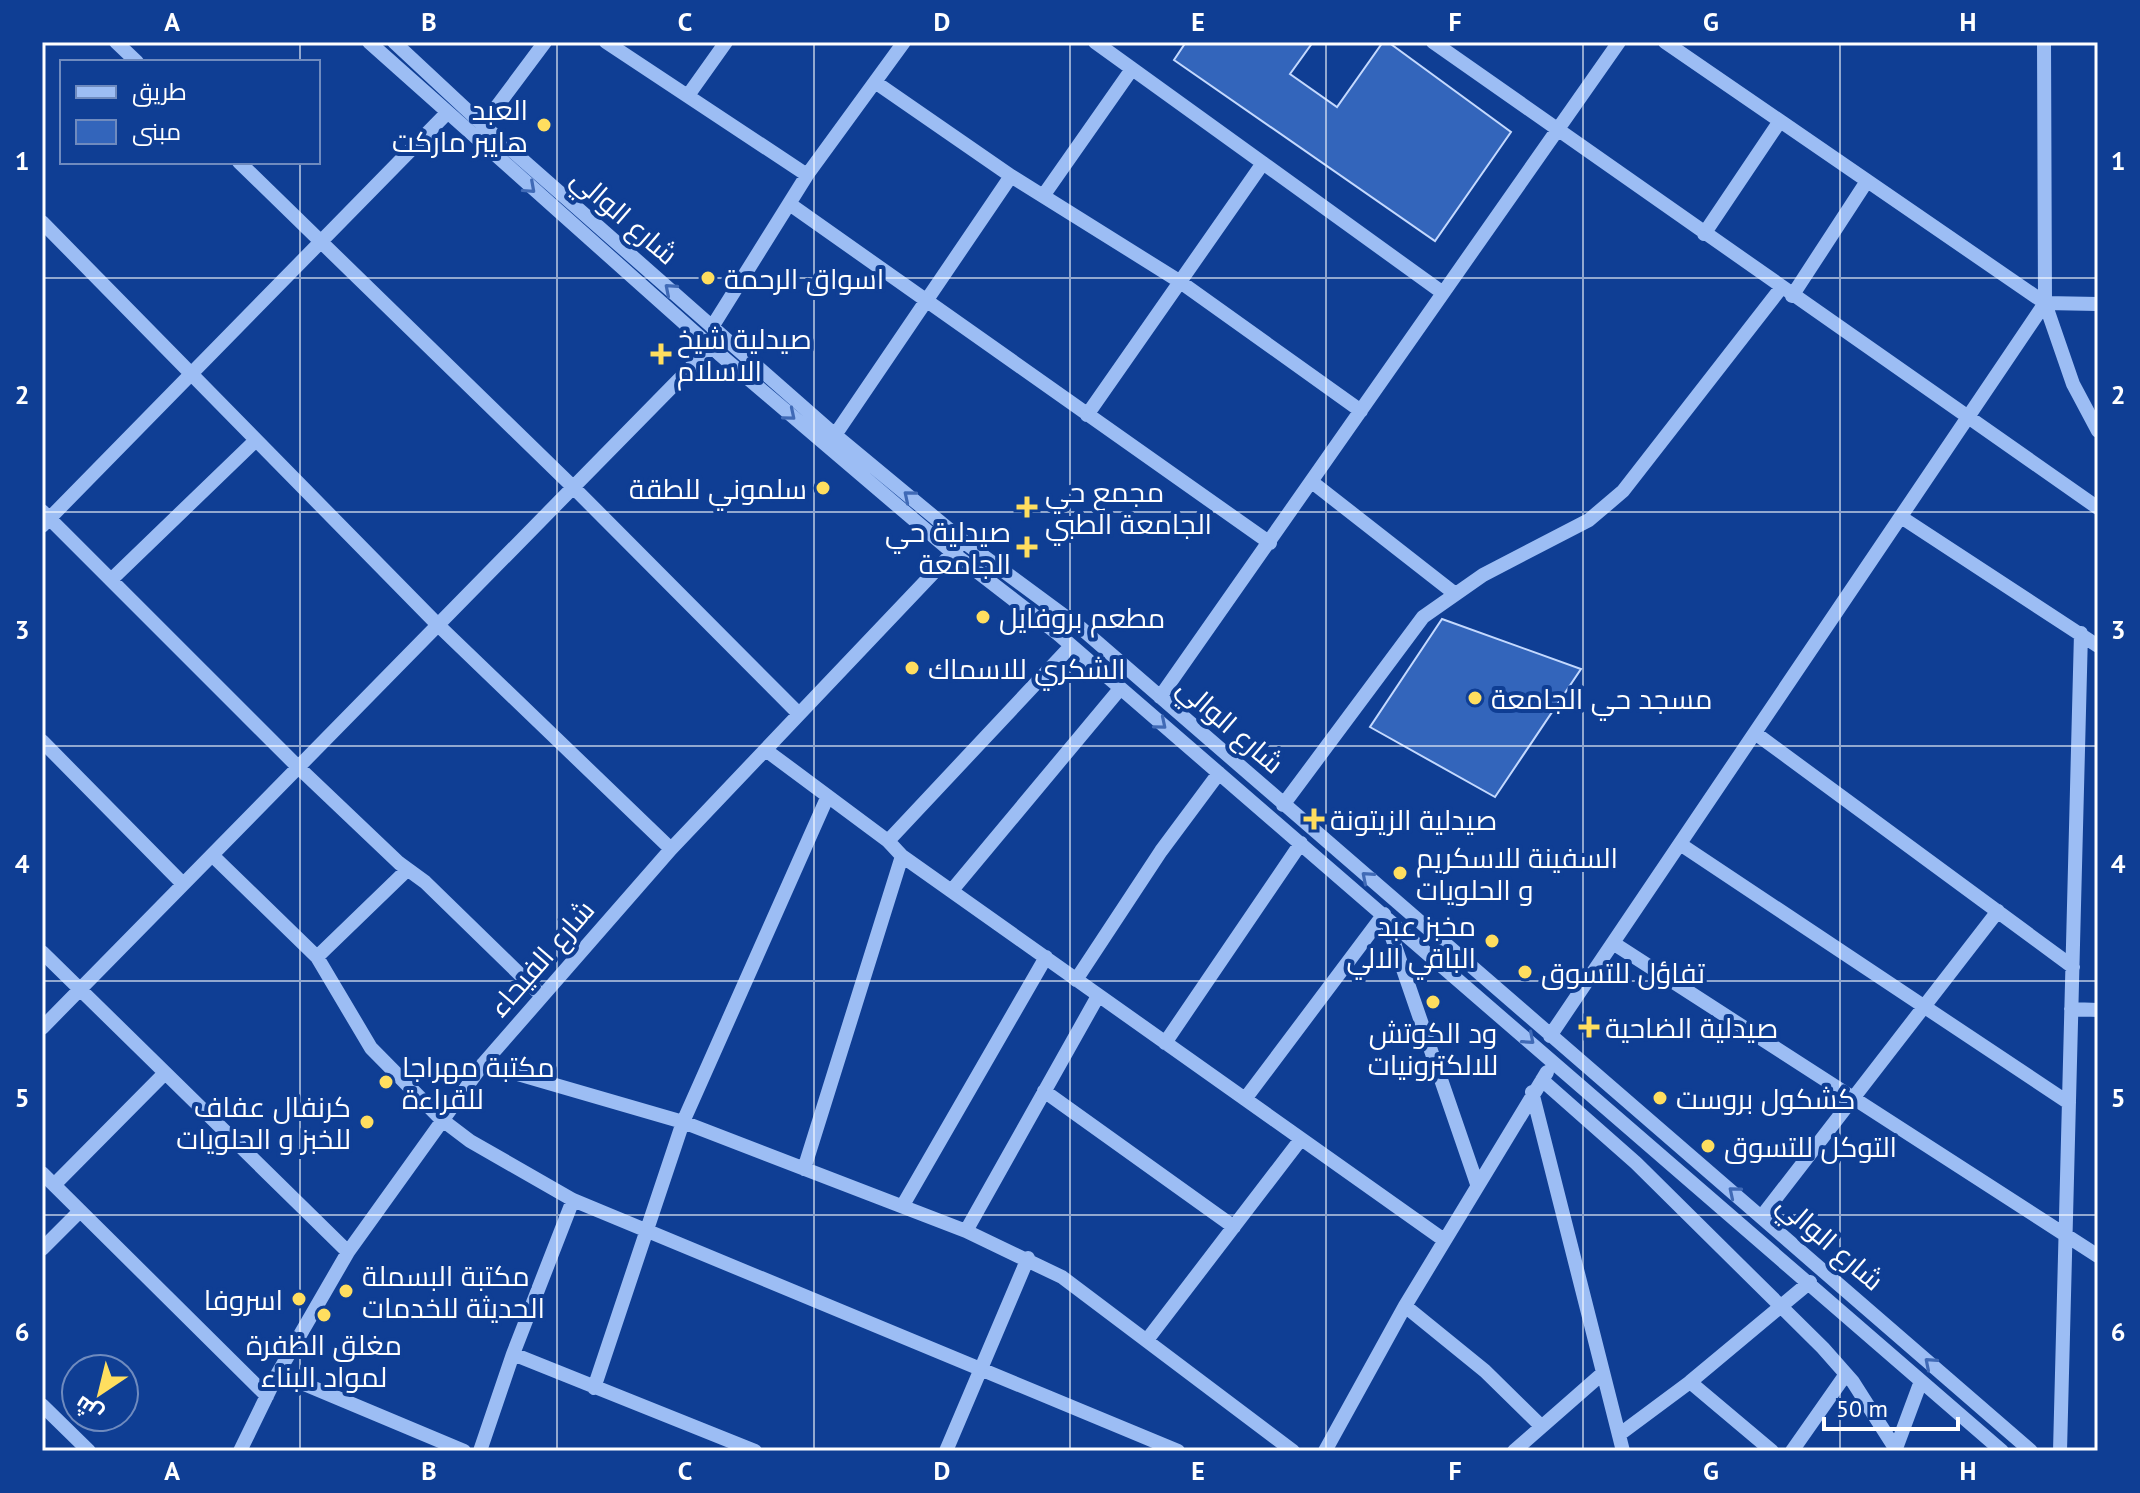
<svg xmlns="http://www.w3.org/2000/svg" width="2140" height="1493" viewBox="0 0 2140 1493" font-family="'PT Sans',Cairo,sans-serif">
<rect width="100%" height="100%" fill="#0f3e94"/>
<path fill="#3365bb" stroke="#c4d9fe" stroke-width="2" d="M1186,42H1313L1290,74L1337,107L1383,42H1388L1511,132L1435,241L1174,60Z
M1442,619L1581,669L1495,797L1370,727Z"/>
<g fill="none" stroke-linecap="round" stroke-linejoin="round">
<path stroke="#9cbdf4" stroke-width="14" d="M116,42L137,62
M369,42L711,347L953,553L1058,634L2002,1451
M394,42L483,125L835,435L963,541L1082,629L2031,1451
M606,42L807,175
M1095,42L1443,293
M1433,42L2098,508
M1665,42L2045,303L2098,304
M2044,42L2045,303L2073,384L2098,431
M875,82L1011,176L1179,281L1361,411
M689,94L726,42
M483,125L545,42
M239,162L573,487L799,714
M1043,196L1132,69
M791,205L1270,543
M42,222L438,625L671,849
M1704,234L1780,121
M1792,296L1867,181
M712,327L807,175L904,42
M1087,415L1263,163
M835,435L1011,176
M1312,482L1454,593
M42,511L298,767L399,863L425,882L541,995
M1901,517L2098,646
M42,526L447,113
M113,578L255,441
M1160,697L1619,42
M1755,733L2073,967
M42,741L182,883
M767,751L888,841L902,856L1444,1240
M1283,805L1423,617L1483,575L1589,520L1623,491L1781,288
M888,841L1070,647
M1680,844L2069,1103
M213,856L317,957L371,1048L441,1119L470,1141L573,1200L1178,1451
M953,889L1119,690
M1384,914L1477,1184
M1613,943L2098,1256
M42,952L348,1252
M317,957L407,870
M1076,980L1161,851L1219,773
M2071,1009L2098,1010
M42,1028L711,347
M1550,1036L2045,303
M1165,1043L1301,843
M483,1064L683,1122L966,1231L1062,1277L1293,1451
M1542,1080L1636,1163L1823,1348L1853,1382L1895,1448
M1044,1091L1234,1227
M1532,1092L1623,1451
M1245,1099L1384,914
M804,1169L902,856
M42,1173L267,1396
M54,1185L164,1074
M903,1205L1046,957
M1762,1216L1998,911
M966,1231L1098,996
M42,1249L80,1211
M1405,1306L1485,1371L1540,1425
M1147,1340L1301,1139
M513,1354L755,1451
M278,1373L464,1451
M1690,1382L1772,1451
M594,1388L683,1122L827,798
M42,1405L89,1451
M1620,1434L1690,1382L1810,1282
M240,1451L278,1373L348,1252L483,1064L671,849L958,547
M480,1451L513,1354L573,1200
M946,1451L1028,1258
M1325,1451L1405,1306L1547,1072
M1514,1451L1603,1373
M1792,1451L1846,1374
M1895,1451L1921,1381
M2060,1451L2081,633"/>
</g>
<defs><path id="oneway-chevron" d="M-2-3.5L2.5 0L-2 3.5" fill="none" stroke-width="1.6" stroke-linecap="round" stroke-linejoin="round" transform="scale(2)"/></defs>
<g stroke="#406ab6">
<use href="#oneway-chevron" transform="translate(530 188) rotate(42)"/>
<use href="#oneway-chevron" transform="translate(670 289) rotate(-139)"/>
<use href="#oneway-chevron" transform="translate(790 415) rotate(40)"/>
<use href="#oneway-chevron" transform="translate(909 496) rotate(-140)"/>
<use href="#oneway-chevron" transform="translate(1161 724) rotate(40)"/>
<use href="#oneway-chevron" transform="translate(1367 877) rotate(-139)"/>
<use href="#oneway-chevron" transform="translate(1529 1039) rotate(41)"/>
<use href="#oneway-chevron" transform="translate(1734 1192) rotate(-140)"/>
<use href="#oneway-chevron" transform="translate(1930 1363) rotate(-139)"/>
</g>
<path fill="none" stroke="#fff" stroke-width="2" stroke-opacity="0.55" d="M300,42V62M557,42V1451M814,42V1451M1070,42V1451M1326,42V1451M1583,42V1451M1840,42V1451M300,162V1451M42,278H2098M42,512H2098M42,746H2098M42,981H2098M42,1215H2098"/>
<g fill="#ffde5f" stroke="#0f3e94" stroke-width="3">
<circle cx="544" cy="125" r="8"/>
<circle cx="708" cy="278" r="8"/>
<path d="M657 342h8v8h8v8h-8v8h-8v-8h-8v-8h8z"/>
<circle cx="823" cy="488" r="8"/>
<path d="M1023 495h8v8h8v8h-8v8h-8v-8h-8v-8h8z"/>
<path d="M1023 535h8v8h8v8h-8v8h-8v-8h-8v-8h8z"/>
<circle cx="983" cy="617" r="8"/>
<circle cx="912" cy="668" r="8"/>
<circle cx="1475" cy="698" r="8"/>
<path d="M1310 807h8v8h8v8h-8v8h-8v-8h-8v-8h8z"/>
<circle cx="1400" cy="873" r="8"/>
<circle cx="1492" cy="941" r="8"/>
<circle cx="1525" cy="972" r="8"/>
<circle cx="1433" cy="1002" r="8"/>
<path d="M1585 1015h8v8h8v8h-8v8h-8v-8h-8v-8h8z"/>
<circle cx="386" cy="1082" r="8"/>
<circle cx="1660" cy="1098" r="8"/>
<circle cx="367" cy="1122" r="8"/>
<circle cx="1708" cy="1146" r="8"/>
<circle cx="346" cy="1291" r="8"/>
<circle cx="299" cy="1299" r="8"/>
<circle cx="324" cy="1315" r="8"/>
</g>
<g text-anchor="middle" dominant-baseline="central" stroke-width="8" stroke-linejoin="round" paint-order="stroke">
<g font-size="28" fill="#fff" stroke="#0f3e94" text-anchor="start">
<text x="528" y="109" text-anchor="end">العبد<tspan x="528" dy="32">هايبر ماركت</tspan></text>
<text x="724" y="278">اسواق الرحمة</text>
<text x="677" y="338">صيدلية شيخ<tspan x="677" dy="32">الاسلام</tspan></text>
<text x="807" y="488" text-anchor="end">سلموني للطقة</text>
<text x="1045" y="491">مجمع حي<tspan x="1045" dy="32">الجامعة الطبي</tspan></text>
<text x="1011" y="531" text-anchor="end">صيدلية حي<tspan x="1011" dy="32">الجامعة</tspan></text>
<text x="999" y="617">مطعم بروفايل</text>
<text x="928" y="668">الشكري للاسماك</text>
<text x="1491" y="698">مسجد حي الجامعة</text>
<text x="1330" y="819">صيدلية الزيتونة</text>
<text x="1416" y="857">السفينة للاسكريم<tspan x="1416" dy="32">و الحلويات</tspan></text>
<text x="1476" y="925" text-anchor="end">مخبز عبد<tspan x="1476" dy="32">الباقي الالي</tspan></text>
<text x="1541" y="972">تفاؤل للتسوق</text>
<text x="1605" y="1027">صيدلية الضاحية</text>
<text x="1433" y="1032" text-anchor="middle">ود الكوتش<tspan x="1433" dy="32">للالكترونيات</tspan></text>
<text x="402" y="1066">مكتبة مهراجا<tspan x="402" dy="32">للقراءة</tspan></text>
<text x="1676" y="1098">كشكول بروست</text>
<text x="351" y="1106" text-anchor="end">كرنفال عفاف<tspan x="351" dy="32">للخبز و الحلويات</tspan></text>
<text x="1724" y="1146">التوكل للتسوق</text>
<text x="362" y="1275">مكتبة البسملة<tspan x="362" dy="32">الحديثة للخدمات</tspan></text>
<text x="283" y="1299" text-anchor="end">اسروفا</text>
<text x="324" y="1344" text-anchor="middle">مغلق الظفرة<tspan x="324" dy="32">لمواد البناء</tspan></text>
</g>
<g font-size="28" fill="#fff" stroke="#0f3e94">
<text transform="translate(625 216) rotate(41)">شارع الوالي</text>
<text transform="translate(1231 725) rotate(41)">شارع الوالي</text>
<text transform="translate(541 958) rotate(-49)">شارع الفيحاء</text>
<text transform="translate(1831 1242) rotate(41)">شارع الوالي</text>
</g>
</g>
<rect width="2140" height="1493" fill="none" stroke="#0f3e94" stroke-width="88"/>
<rect x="60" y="60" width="260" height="104" fill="#0f3e94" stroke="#6f8bbf" stroke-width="2"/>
<rect x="76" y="86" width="40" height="12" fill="#9cbdf4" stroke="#6f8bbf" stroke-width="2"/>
<text x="132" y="100" font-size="24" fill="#ffffff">طريق</text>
<rect x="76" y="120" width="40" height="24" fill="#3365bb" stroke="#6f8bbf" stroke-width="2"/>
<text x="132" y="140" font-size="24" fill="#ffffff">مبنى</text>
<g transform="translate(100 1393) rotate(215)"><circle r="38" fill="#0f3e94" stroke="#6f8bbf" stroke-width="2"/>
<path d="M0-6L14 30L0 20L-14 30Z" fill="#ffde5f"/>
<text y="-12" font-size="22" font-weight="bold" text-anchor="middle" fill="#ffffff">ش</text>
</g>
<path d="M1824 1417v12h134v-12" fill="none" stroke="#ffffff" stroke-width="4"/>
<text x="1836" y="1417" font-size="24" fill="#ffffff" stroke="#0f3e94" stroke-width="6" paint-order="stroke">50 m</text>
<rect x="44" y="44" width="2052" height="1405" fill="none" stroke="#fff" stroke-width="3"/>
<g font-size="26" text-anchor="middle" font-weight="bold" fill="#fff">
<text x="172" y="31">A</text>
<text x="429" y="31">B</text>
<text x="685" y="31">C</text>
<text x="942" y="31">D</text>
<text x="1198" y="31">E</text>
<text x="1455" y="31">F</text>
<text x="1711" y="31">G</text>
<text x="1968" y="31">H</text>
<text x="22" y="170">1</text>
<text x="2118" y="170">1</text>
<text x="22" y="404">2</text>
<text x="2118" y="404">2</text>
<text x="22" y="639">3</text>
<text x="2118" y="639">3</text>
<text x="22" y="873">4</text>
<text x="2118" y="873">4</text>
<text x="22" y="1107">5</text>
<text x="2118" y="1107">5</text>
<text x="22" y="1341">6</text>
<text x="2118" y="1341">6</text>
<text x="172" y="1480">A</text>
<text x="429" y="1480">B</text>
<text x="685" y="1480">C</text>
<text x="942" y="1480">D</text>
<text x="1198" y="1480">E</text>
<text x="1455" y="1480">F</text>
<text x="1711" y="1480">G</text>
<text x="1968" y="1480">H</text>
</g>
</svg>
